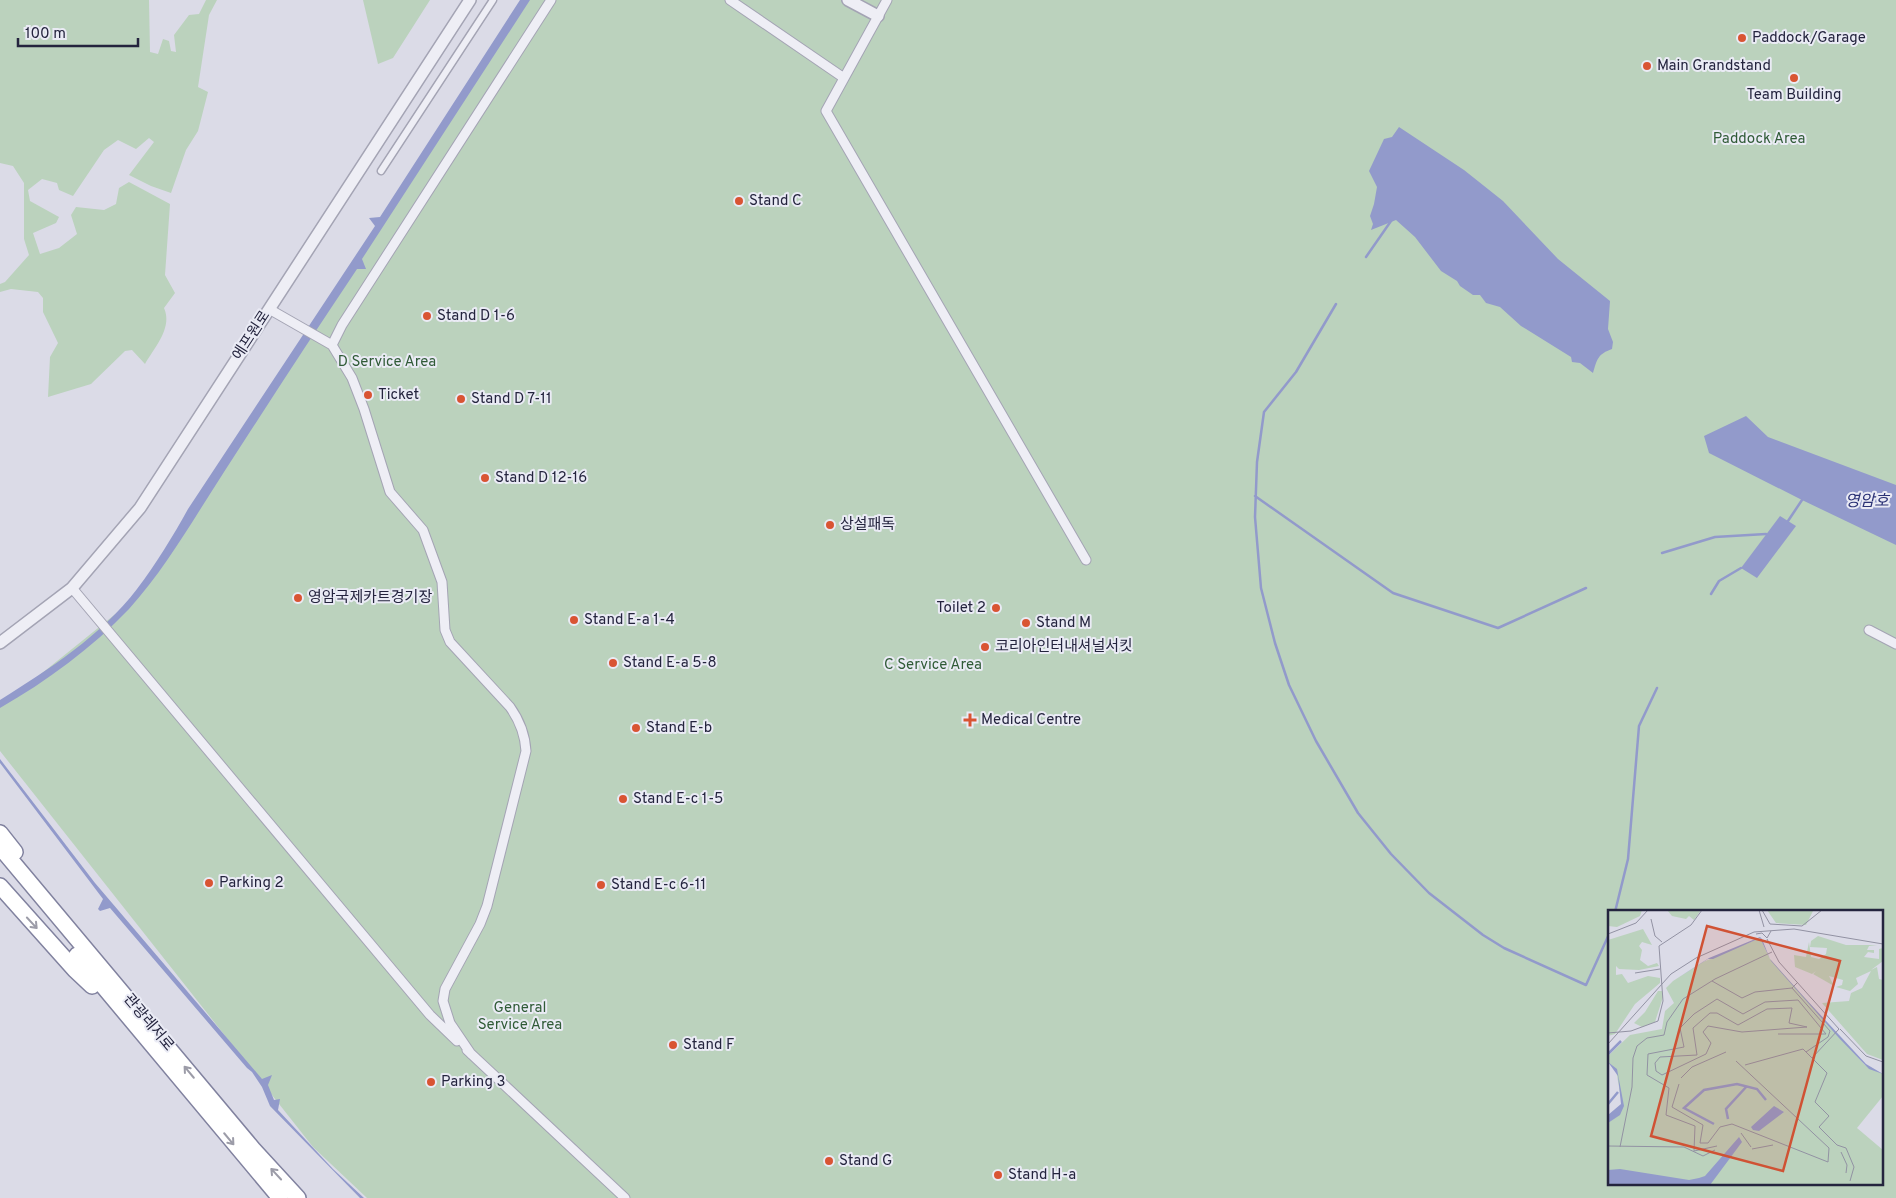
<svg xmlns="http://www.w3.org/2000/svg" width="1896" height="1198" viewBox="0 0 1896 1198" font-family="Overpass,'Noto Sans KR',sans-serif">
<rect width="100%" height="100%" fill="#dbdbe7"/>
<path fill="#bbd2bd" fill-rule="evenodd" d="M0,0H149L150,52L158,54L163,39L169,41L171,51L176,52L174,35L189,15L199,14L206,0H217L209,15L198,87L208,92L198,131L186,150L171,193L151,186L129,175L154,142L149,138L136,149L118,140L104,150L73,196L59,190L57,183L42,179L28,190L30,201L59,217L56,223L33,233L40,254L59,248L77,234L71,215L76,207L104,210L116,204L119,188L129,182L170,204L165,275L175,293L164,308C173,328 154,348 145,364L132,350L125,351L91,384L48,397L50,357L58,343L43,312V298L38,292L11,289L0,292V284L5,282L29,255L24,239V183L13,166L0,163Z
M363,0H430L393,58L378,64Z
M525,0H1896V1198H367L313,1147L0,751V707L139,595ZM1610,912H1882V1184H1610Z"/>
<path fill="#929acb" d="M520,0H530L362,259L366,269H357C312,336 268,404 224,472C194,518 166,568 129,609C92,648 47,681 0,708V700C49,669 101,636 137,589C156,564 173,536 188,509L375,226L369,218L380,217Z
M1399,127L1464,170L1503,201L1558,259L1610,301L1608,329L1613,342L1612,349C1598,354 1597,359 1593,373L1580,363L1572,362L1571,357L1521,326L1500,307L1486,303L1480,295H1473L1460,286L1457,281L1441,271L1415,237L1396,220L1371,230L1373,224L1370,216L1374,204L1377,187L1369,171L1384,139L1392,137Z
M1746,416L1768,437L1896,485V545L1802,500L1709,453L1704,436Z
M1780,516L1796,526L1757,578L1741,568Z
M0,759L95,883L262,1079L272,1075L268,1085L274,1100L280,1099L278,1110L333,1169L364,1198H360L270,1106L262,1087L252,1072L247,1068L110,908L100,911L98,909L103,899L0,763Z"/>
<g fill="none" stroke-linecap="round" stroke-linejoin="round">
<path stroke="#929acb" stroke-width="2.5" d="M1366,257L1391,221
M1336,304L1296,372L1264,412L1257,462L1255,517L1261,588L1275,643L1289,685L1316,741L1358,813L1391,854L1429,893L1483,935L1504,948L1586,985L1610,932
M1255,496L1393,593L1498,628L1586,588
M1788,521L1802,500
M1662,553L1715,537L1766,534
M1711,594L1719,581L1741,568
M1615,912L1628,859L1639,726L1657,688"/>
<g stroke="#a4a4b4" stroke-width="9">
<path id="pedestrian" d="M381,171L493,0"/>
</g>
<g stroke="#a4a4b4" stroke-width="11">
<path id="minor" d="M730,0L844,78
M887,0L826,111L1086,560
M269,309L332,345L352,378L364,409L390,492L423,530L442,582L445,630L450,642L510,707C520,721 525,734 526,751L487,906L480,924L445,989L443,1001L450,1023L471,1054
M332,345L342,325L551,0
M72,588L430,1015L457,1041
M1869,630L1896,644
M467,1050L625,1198"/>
</g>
<g stroke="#a4a4b4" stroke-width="14">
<path id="tertiary" d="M848,0L878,16
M0,643L72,588L140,508L470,0"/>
</g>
<g stroke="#81829f" stroke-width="18">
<path id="trunk" d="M0,833L15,852
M0,847L253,1149L298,1198
M0,886L75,970L92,986
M77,955L280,1198"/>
</g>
<use href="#pedestrian" stroke="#eeeef5" stroke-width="6"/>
<use href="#minor" stroke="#eeeef5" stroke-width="9"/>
<use href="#tertiary" stroke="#eeeef5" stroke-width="11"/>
<use href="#trunk" stroke="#fff" stroke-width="15"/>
</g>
<defs><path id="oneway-shaft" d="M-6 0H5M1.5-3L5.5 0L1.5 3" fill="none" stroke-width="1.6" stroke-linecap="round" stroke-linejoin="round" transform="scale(1.25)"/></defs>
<g stroke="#9c9ca8">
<use href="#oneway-shaft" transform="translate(32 923) rotate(47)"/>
<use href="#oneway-shaft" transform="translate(189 1072) rotate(-130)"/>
<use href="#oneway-shaft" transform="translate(229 1139) rotate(50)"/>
<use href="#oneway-shaft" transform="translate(276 1174) rotate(-133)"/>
</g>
<g fill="#d95433" stroke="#eaebf5" stroke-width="2">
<circle cx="1742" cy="38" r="5"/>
<circle cx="1647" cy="66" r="5"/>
<circle cx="1794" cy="78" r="5"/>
<circle cx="739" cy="201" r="5"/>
<circle cx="427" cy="316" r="5"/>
<circle cx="368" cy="395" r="5"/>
<circle cx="461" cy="399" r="5"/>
<circle cx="485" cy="478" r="5"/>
<circle cx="830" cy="525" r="5"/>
<circle cx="298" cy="598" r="5"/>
<circle cx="996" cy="608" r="5"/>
<circle cx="574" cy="620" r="5"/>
<circle cx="1026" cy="623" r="5"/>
<circle cx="985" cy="647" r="5"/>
<circle cx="613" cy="663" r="5"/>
<path d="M967.5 712.5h5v5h5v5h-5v5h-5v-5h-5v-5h5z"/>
<circle cx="636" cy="728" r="5"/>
<circle cx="623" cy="799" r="5"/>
<circle cx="209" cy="883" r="5"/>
<circle cx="601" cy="885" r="5"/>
<circle cx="673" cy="1045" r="5"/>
<circle cx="431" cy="1082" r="5"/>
<circle cx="829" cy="1161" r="5"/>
<circle cx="998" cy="1175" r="5"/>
</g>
<g text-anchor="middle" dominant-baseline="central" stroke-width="4" stroke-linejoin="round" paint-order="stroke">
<g font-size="15" fill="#24243e" stroke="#eaebf5" text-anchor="start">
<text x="1752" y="38">Paddock/Garage</text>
<text x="1657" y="66">Main Grandstand</text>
<text x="1794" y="95" text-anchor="middle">Team Building</text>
<text x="749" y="201">Stand C</text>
<text x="437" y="316">Stand D 1-6</text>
<text x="378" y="395">Ticket</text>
<text x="471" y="399">Stand D 7-11</text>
<text x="495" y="478">Stand D 12-16</text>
<text x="840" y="525">상설패독</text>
<text x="308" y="598">영암국제카트경기장</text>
<text x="986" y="608" text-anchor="end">Toilet 2</text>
<text x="584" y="620">Stand E-a 1-4</text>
<text x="1036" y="623">Stand M</text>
<text x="995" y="647">코리아인터내셔널서킷</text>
<text x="623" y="663">Stand E-a 5-8</text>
<text x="981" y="720">Medical Centre</text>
<text x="646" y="728">Stand E-b</text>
<text x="633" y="799">Stand E-c 1-5</text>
<text x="219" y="883">Parking 2</text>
<text x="611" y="885">Stand E-c 6-11</text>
<text x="683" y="1045">Stand F</text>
<text x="441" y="1082">Parking 3</text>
<text x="839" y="1161">Stand G</text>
<text x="1008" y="1175">Stand H-a</text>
</g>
<g font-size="15" fill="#305b37" stroke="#eaebf5">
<text x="1759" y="139">Paddock Area</text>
<text x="387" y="362">D Service Area</text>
<text x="933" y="665">C Service Area</text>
<text x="520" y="1008">General<tspan x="520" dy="17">Service Area</tspan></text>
</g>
<g font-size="15" fill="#24243e" stroke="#eaebf5">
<text transform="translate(252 336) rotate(-57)">에프원로</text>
<text transform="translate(148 1023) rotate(50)">관광레저로</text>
</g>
<g font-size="16" font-style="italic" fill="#2b3275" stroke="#eaebf5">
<text x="1867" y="502">영암호</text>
</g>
</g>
<g transform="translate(1608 910)">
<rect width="275" height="275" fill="#dbdbe7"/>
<path d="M0,0H34L32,6L9,17L0,16ZM59,0H93L86,10L81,6L78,9L64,6ZM159,0H205V1L198,15L168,13ZM35,19L44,35L34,32L31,36L34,40L32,50L40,56L49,53L51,56L31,60L11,59L8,56V65L14,64L20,73L40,66L52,68V73L27,94L7,124L0,126V30ZM210,26L238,35H269L261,36L259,40H266V43L260,42L256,47L271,49V39L275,38V51L263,60L269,57L271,69L275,70V150L259,144L214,93L241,91L243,83L254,78L263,61L248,68L250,74L242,81L228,77L234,75L235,70L221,66L226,76L205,64L208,61L204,64L187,57L186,45L198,47L201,32L203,47L211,49L218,44L219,38L202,37L203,31ZM152,28L162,49L257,155L275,164V186L249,218L275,240V275H103V266L89,272L0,265V208L12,200L14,194L8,160L0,152V146L22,125L54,119L57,101L66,93L58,78L65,71L95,52ZM50,81H54L55,87L47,112L34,117L26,113L37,102Z" fill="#bbd2bd"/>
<path d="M152,27L154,29L162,49L195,86L258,154L275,164L261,159L231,128L163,51L152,28L105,49H100L68,69L101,48ZM0,152L9,159L16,196L12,205L0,213V205L13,194L10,166ZM166,196L176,202L151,221L145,220L143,217ZM131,227L134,232L102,275H0V260L12,259L81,270L91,268L97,266Z" fill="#929acb"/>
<path fill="none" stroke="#929acb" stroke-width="2.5" d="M0,144L13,131M0,194L10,182M120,209L118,199L139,176M106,214L76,198L96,180L129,174L149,179L158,190"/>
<path fill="none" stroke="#9292a3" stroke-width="1" d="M151,0L156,17M154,0L162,14L194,16L214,0M43,9L47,26L54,32M0,24L28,13L40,0M148,24L154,23L159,28L163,21M159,29L171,52L231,119L204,148M27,63L52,59M104,71L134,88L147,82L184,78L190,72M184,78L222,121L220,127L198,142M184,98L181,113L199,117L134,122L100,116L95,122L103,133L98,144L54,165L48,161L47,153L52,147L89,145L85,118L102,103H109L130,115L159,99ZM232,119L258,146L275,152M0,123L23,121L50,111L55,91L51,36L83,15L94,0M0,134L63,64L88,48L146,22L186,19L275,34M137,155L195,139L219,163L207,192L221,206L211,217L229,235L238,238L246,257L242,271M73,168L84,157L118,142M71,174L64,197L95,215L92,233H100L112,217L124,214L220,252L221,238L128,151M133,223L143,237M0,236L76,237L95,246L107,240M109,236L86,241L87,216L58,205L61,178L39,165L40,144L76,137L72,118L86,104L109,89L135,104L157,92L190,90L218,124H170M12,237L24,177L25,148L29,136L39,128L56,125L59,112L75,89L107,69L164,42M144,239L165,235M233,242L239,255L238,263"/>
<path fill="#d05234" fill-opacity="0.15" stroke="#d05234" stroke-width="2.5" d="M99,16L232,51L175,261L43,226Z"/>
<rect width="275" height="275" fill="none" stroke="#24243e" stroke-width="2.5"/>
</g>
<path d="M18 38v8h120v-8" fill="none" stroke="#24243e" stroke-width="2.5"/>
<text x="25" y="38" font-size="15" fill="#24243e" stroke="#eaebf5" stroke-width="4" paint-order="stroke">100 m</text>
</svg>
